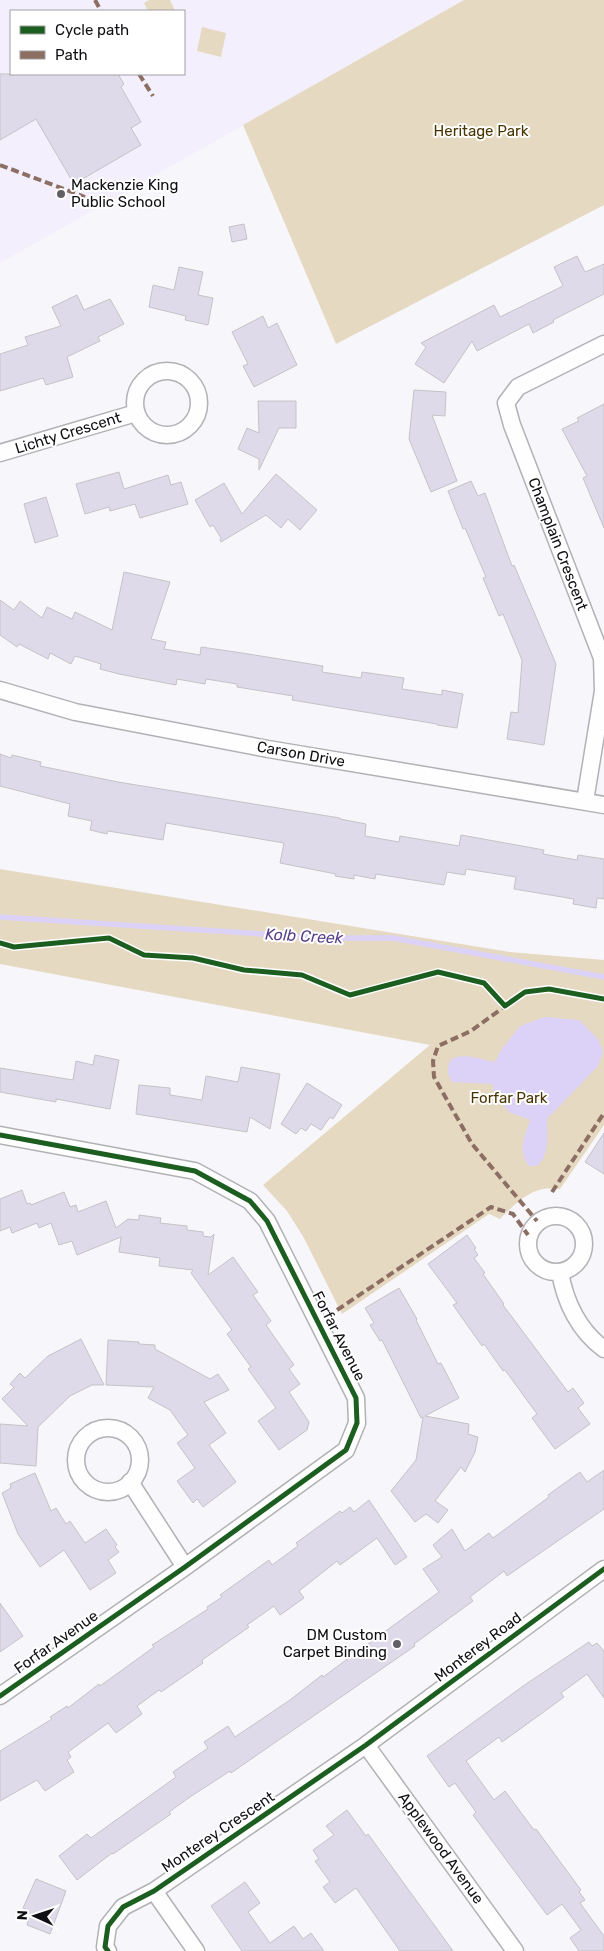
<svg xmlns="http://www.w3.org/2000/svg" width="604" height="1951" viewBox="0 0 604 1951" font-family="Rubik,sans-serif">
<rect width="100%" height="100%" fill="#f7f6fb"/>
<path fill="#f3effd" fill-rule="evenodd" d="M0,0H464L0,263ZM11,11H184V74H11Z"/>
<path fill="#e6d9c1" d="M149,0H170L175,11H148L144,3Z
M464,0H604V205L336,344L243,125Z
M202,27L226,33L221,57L197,51Z
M0,869L510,952L604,960V1125L560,1189C555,1189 548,1188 543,1189C526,1192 512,1207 500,1219L489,1214L342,1314L304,1238L287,1211L263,1185L430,1045L0,964Z"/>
<path fill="#dcd2f8" d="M545,1017L579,1020L598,1039L603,1052L598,1066L547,1119C547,1135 550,1155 537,1166H529C517,1151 525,1136 530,1120L509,1112L495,1095L492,1084L452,1082C449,1077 448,1075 448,1068C449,1047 483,1060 495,1062L501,1050L520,1026Z"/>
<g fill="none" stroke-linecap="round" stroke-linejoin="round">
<path stroke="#dcd2f8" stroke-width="5.5" d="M0,917L325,938H393L604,977"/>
</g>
<path fill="#dedae9" stroke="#c4c3c7" d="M0,74H118L124,84L121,87L141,122L131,128L141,145L74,184L36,119L0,140Z
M244,224L247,239L232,242L229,227Z
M577,256L585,272L604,264V294L553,320L554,322L533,333L529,324L477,351L472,341L444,383L415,364L426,347L421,343L494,305L500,317L563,286L554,267Z
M179,267L203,272L198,295L213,298L208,325L185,320L186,316L149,307L153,285L174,290Z
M77,295L84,310L110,299L124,324L98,337L100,341L67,357L73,377L46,385L43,378L0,391V354L28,345L25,337L61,326L52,307Z
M263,316L268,328L277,323L297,365L254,387L243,366L248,364L232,332Z
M414,390L446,392L445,416L432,415L457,481L431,492L409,439Z
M258,401H296V428H279L259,470V459L238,449L247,428L259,433Z
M604,404V528L583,478L587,476L562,429L579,421L577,418Z
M119,472L124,489L168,475L171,485L181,482L188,504L140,518L135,504L110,511L109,507L85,514L76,484Z
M276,474L317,510L300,530L288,519L281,528L266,515L221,542L220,540L221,538L213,525L210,527L195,500L224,483L242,514Z
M471,481L478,496L485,493L512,566L514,565L556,664L544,745L507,739L511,712L518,713L522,660L503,614L499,616L483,578L486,577L465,528L463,529L448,491Z
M46,497L58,536L35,543L24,504Z
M124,572L170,582L151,639L166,642L164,649L200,655L201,647L242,653L323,666L322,672L361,678L362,672L404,678L402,689L442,695V690L463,694L457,728L437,725V724L292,700L293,696L237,687V684L206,679L205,684L177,679L176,685L119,674L100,669L101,664L75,656L71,664L50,653L48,659L19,644L17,647L0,635V600L14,610L20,601L42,618L47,607L72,619L75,612L112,630Z
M0,754L11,758L12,755L41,762L40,766L118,782L340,818V819L366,824L365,836L399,842L400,836L459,846L461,835L544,850L543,854L577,860L578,855L604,859V899L597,898L596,908L573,904L574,899L514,889L516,877L466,869L465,875L447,872L444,885L376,874L375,879L354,875V879L335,876L336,874L280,863L284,843L166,823L163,840L108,831L107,834L90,830L92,821L68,816L70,804L0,786Z
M95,1055L119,1060L110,1109L56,1099V1102L0,1092V1068L73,1080L76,1061L93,1065Z
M241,1067L280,1074L270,1129L250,1117L247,1132L136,1114L139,1085L170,1088V1095L202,1100L206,1076L238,1082Z
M307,1083L342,1105L333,1119L330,1117L321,1130L311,1124L306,1131L301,1128L296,1134L281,1124Z
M604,1133V1174L585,1162Z
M22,1190L27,1204L30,1203L31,1205L64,1192L70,1207L76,1205L78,1212L106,1201L116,1228L128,1219L139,1220V1215L161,1218L160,1223L187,1226V1230L203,1232V1236L211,1237L214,1234L208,1275L233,1257L258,1292L253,1295L271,1321L266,1325L294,1365L289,1369L300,1384L289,1392L309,1422L307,1430L279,1450L258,1421L276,1408L248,1369L251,1367L227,1334L232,1330L191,1273L193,1270L159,1266L160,1258L119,1252L121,1237L77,1255L72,1241L59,1245L51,1223L39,1228L37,1223L12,1233L10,1227L0,1231V1199Z
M467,1235L476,1248L474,1249L478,1255L474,1258L485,1273L483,1274L504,1304L503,1305L509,1313L568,1392L573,1388L584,1403L578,1408L590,1424L555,1449L532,1418L537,1414L505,1370L503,1371L484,1344L482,1346L453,1305L457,1303L428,1264Z
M399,1288L417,1319L416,1320L438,1364L441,1363L459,1398L425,1416L469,1424L468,1434L478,1437L475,1452L465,1472L461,1467L435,1501L448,1510L438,1523L426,1514L415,1522L391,1491L416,1460L423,1417L421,1418L382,1340L380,1341L370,1325L374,1323L365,1308Z
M81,1339L104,1385H92L70,1396L38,1427L36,1466L0,1463V1424L28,1426L2,1399L14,1387L10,1384L20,1373L25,1378L48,1356Z
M108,1340L139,1342V1344L155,1345V1349L210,1379L218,1374L229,1390L204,1402L226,1433L209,1445L236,1482L203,1507L197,1499L193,1503L177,1481L195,1468L177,1443L188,1435L170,1410L148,1398L154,1387L106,1385Z
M604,1470V1509L507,1576L504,1571L470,1597L473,1601L414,1644L415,1646L396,1659L231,1773L230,1771L190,1797L169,1812L171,1814L113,1854L112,1853L77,1880L59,1856L87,1834L91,1838L176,1777L173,1772L208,1748L204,1742L228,1726L235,1737L290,1700L322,1675L323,1677L439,1592L423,1569L442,1557L433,1545L452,1529L465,1551L489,1533L493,1538L549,1497L548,1495L580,1472L587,1482Z
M35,1473L51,1511L56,1508L66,1524L70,1521L85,1543L106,1529L117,1545L115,1547L119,1552L108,1560L116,1573L90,1590L64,1550L40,1567L18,1534L2,1493L11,1488L10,1484Z
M369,1500L407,1557L395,1565L377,1538L340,1565L337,1561L299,1591L304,1598L280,1615L274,1606L247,1625L249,1627L202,1660L203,1663L161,1692L159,1690L137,1706L142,1714L116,1733L108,1723L68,1752L71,1757L67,1760L74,1772L45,1791L37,1780L0,1801V1751L52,1719L50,1717L67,1706L68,1708L99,1684L100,1686L154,1647L152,1645L208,1609L207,1607L222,1597L220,1595L269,1560L272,1565L298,1546L296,1543L340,1511L342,1513L350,1507L354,1512Z
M0,1603L23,1636L0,1652Z
M589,1642L592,1646L597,1643L604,1651V1698L587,1674L561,1693L564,1697L545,1711L502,1742L499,1737L466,1761L494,1800L505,1791L534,1830L536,1829L581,1890L579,1892L585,1900L580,1903L604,1936V1951H579L570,1938L581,1930L562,1904L547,1915L473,1815L476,1812L455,1783L449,1787L427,1756L526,1684Z
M347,1810L366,1836L368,1834L453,1951H400L356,1888L335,1903L323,1887L330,1882L315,1861L319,1859L313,1850L334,1835L326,1826Z
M36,1879L66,1891L50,1934L27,1925L30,1914L25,1912L26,1909L23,1908Z
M245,1882L260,1903L248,1912L270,1943L294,1926L303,1939L311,1933L324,1951H242L211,1906Z"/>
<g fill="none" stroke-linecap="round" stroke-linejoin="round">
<g stroke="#b2b1b5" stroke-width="19">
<path id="minor" d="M135 403a32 32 0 1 1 64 0a32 32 0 1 1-64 0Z
M0,453L136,413
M0,690L75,712L268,749L604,805
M585,801L603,691L602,658L512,425L506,403L518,387L604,344
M0,1135L195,1171L250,1201L267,1221L356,1398L357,1423L346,1450L185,1567L0,1696
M528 1244a28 28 0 1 1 56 0a28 28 0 1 1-56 0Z
M560,1272C565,1302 579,1331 604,1349
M76 1460a32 32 0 1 1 64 0a32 32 0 1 1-64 0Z
M130,1482L185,1567
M366,1745L515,1951
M154,1891L196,1951
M108,1951L105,1947L108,1926L123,1907L154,1891L366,1745L604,1569"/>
</g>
<use href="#minor" stroke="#fefefe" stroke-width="16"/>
<path stroke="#8d6e63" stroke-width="4" stroke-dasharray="8 4" stroke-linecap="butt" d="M95,0L101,11
M139,74L153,96
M0,165L85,197
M508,1004L471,1031L438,1046L433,1061L434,1077L472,1144L537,1221
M552,1192L604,1113
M337,1310L491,1207L513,1214L528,1235"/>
<g stroke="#fff" stroke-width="8">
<path id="cycleway" d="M0,943L14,947L109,938L144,955L193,958L244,970L302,975L350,995L438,972L484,983L505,1006L525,992L549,989L604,999
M0,1135L195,1171L250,1201L267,1221L356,1398L357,1423L346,1450L185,1567L0,1696
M108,1951L105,1947L108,1926L123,1907L154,1891L366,1745L604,1569"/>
</g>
<use href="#cycleway" stroke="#1b5e20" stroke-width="5"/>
</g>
<g fill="#616064" stroke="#fff" stroke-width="2">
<circle cx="61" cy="194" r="5"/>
<circle cx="397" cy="1644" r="5"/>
</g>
<g text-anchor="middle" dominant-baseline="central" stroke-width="4" stroke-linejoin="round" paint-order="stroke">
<g font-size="15" fill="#483400" stroke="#fff">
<text x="481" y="131">Heritage Park</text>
<text x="509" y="1098">Forfar Park</text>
</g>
<g font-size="15" fill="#100f13" stroke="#fff" text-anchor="start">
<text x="71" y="185">Mackenzie King<tspan x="71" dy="17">Public School</tspan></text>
<text x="387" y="1635" text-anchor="end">DM Custom<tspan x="387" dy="17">Carpet Binding</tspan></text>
</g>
<g font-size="15" fill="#100f13" stroke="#fff">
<text transform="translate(68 433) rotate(-17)">Lichty Crescent</text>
<text transform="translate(558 544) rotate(69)">Champlain Crescent</text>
<text transform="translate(301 754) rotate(10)">Carson Drive</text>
<text transform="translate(339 1336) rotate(63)">Forfar Avenue</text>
<text transform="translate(56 1642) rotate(-35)">Forfar Avenue</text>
<text transform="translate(478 1647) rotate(-37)">Monterey Road</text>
<text transform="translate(218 1832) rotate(-34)">Monterey Crescent</text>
<text transform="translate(441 1848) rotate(54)">Applewood Avenue</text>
</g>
<g font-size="16" font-style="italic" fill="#58408a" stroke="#fff">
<text transform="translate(304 936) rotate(3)">Kolb Creek</text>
</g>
</g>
<rect x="10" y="10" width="175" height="65" fill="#ffffff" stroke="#9f9fa1"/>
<rect x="20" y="26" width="25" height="8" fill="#1b5e20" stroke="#9f9fa1"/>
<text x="55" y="35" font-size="15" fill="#100f13">Cycle path</text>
<rect x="20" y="51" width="25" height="8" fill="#8d6e63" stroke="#9f9fa1"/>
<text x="55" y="60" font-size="15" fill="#100f13">Path</text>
<g transform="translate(35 1916) rotate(273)" stroke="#ffffff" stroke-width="4" paint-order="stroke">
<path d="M0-4L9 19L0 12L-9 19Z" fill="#100f13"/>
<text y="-8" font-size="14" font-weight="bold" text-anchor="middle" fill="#100f13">N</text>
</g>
</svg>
